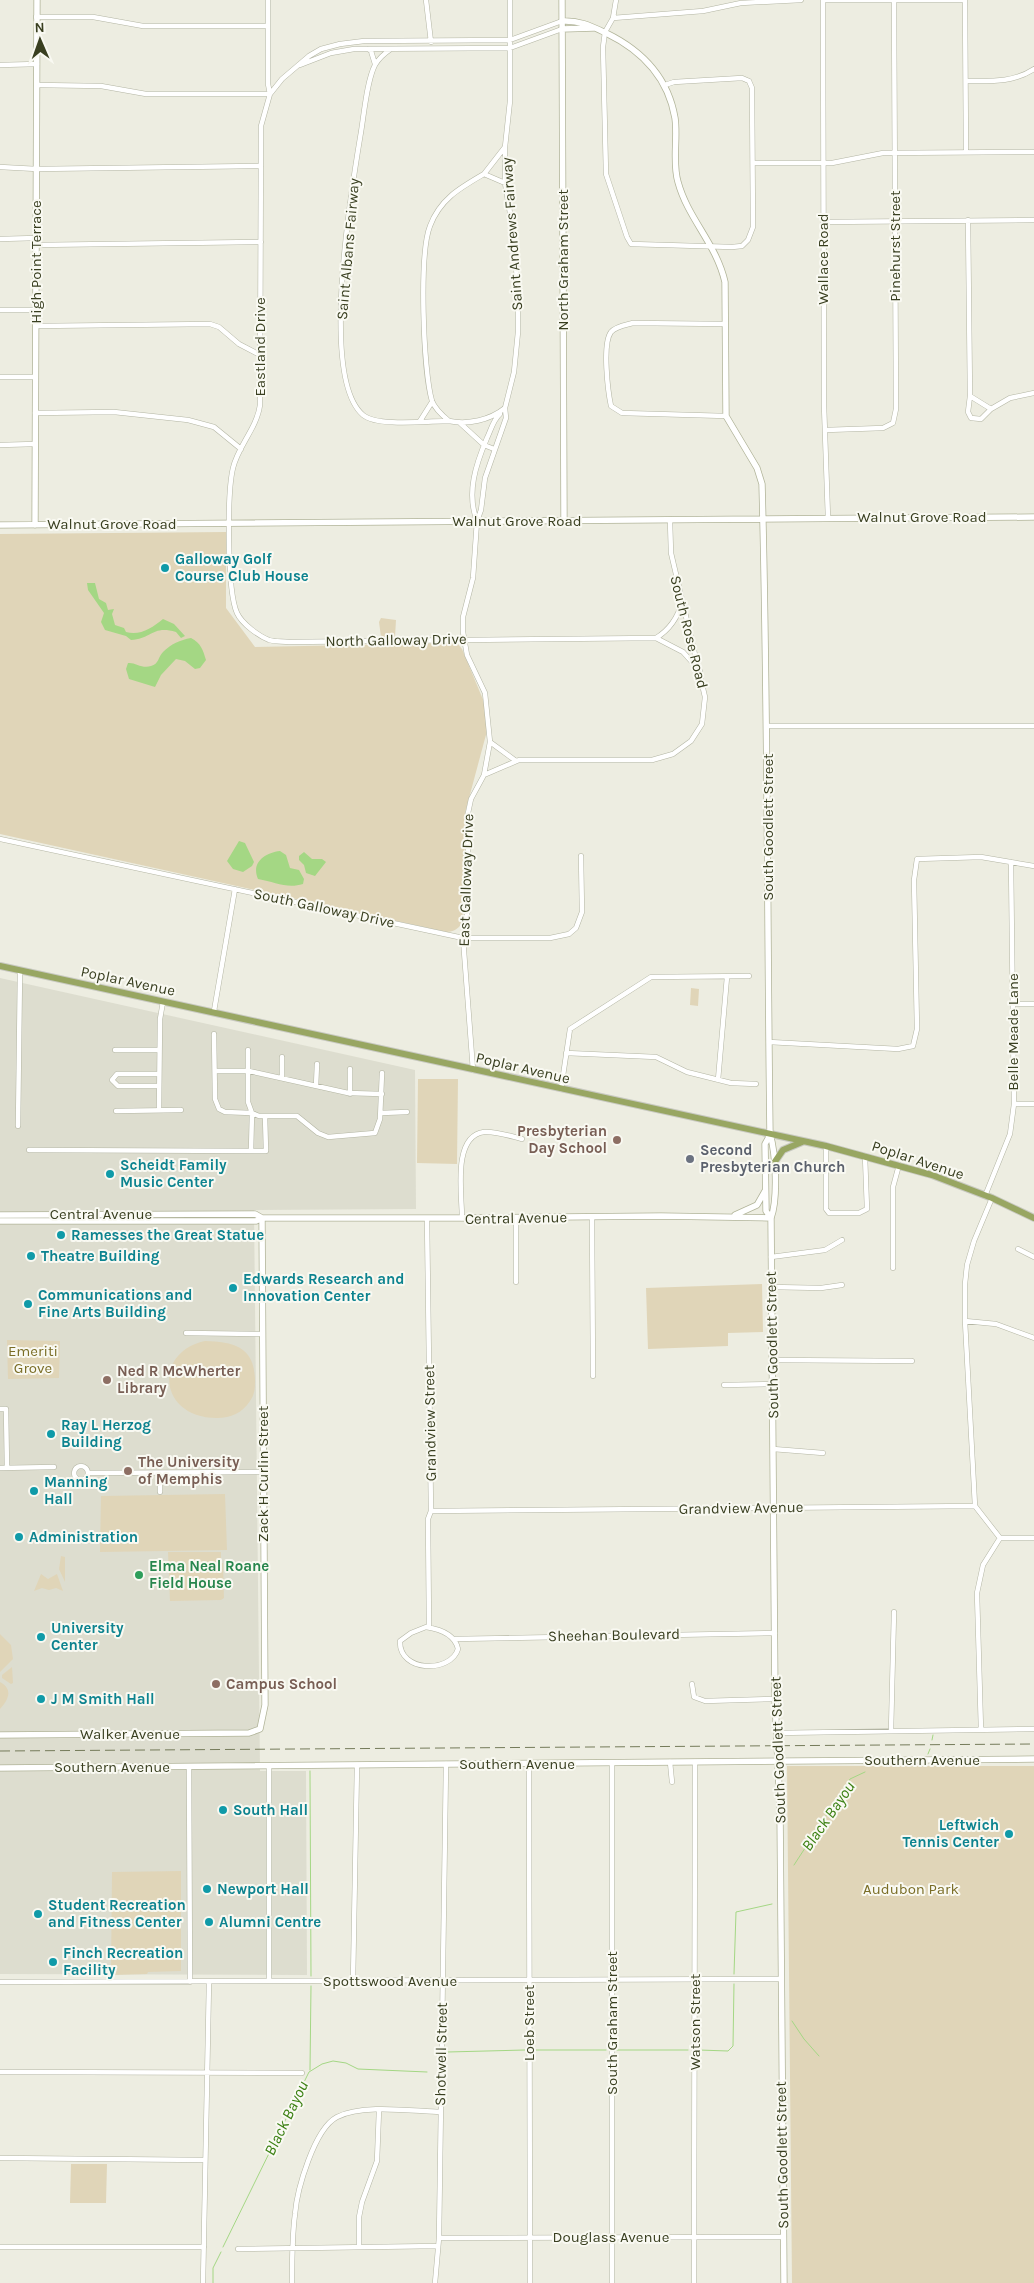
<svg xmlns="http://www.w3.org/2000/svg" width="1034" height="2283" viewBox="0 0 1034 2283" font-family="Karla,sans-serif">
<rect width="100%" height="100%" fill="#edede1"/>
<path fill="#ddddcf" d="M0,978L415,1070L416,1209L254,1210L260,1771H306L307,1975L0,1974Z"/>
<path fill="#e0d5b8" d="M226,532V608L255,647L452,643H457L462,649L484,702L487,731L465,813L464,911C463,923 460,931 447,932L0,834V534Z
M381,618L396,620L395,637H381L379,622Z
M691,988L699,989L698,1006L690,1005Z
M418,1079H458L457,1164L417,1163Z
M762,1284L763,1332L728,1333V1346L648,1349L646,1288Z
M7,1340L60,1341L59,1378L8,1379Z
M205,1341C233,1342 254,1346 255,1379C255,1388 255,1394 250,1401C242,1413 231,1418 217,1418C158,1418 153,1352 205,1341Z
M225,1494L227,1550L100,1552L101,1496Z
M168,1552H221V1563H223L224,1598L221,1600L170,1601Z
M61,1556L65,1557V1582L59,1569Z
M41,1574L48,1579L57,1574L63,1591L56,1588L49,1590L42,1588L34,1591Z
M0,1634L11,1645L13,1659L0,1672Z
M12,1667L13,1683L11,1684L2,1678V1675Z
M0,1682C13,1689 9,1699 0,1709Z
M787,1766H1034V2283H792Z
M181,1871V1971L148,1972L147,1974L113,1975L111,1972L112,1872Z
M71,2164H107L106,2203H70Z"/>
<path fill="#a4d784" d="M87,583H95L99,599L106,603L108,610L114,609L112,614L115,625L124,628L126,632C140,636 152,628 163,619L174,624L185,636L181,638L176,632C152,625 152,639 131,640L126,636L105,630L101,622L104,613L88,590Z
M191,638C201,643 203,650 206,660L200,668L195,669L185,661L176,659L161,675L155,687L129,679L126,669L128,663C135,662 142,669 151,666C159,664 158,657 163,652C171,644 180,640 191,638Z
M239,841L245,843L254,862L252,866L243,872L233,869L227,861Z
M280,851L286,855L290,868L299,870L304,879L303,884C287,889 275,882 258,879C251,863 264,853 280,851Z
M304,852L312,859H322L326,862L315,876L306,873L304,865L299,860V856Z"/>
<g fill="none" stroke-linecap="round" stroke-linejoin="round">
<path stroke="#a4d784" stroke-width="1" d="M932,1740L933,1735
M928,1754L930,1749
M310,1771L311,1976
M794,1865L850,1779L865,1772
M734,1974L736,1912L772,1904
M792,2021L804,2039L819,2056
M533,2050H606
M616,2050H688
M699,2050L728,2051L733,2046L734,1984
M448,2052L525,2050
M310,2070L311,1986
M223,2247L309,2072L322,2064L333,2061L346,2063L358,2069L427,2072
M213,2283V2268L221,2252"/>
<g stroke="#b3b5a3" stroke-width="5.5">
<path id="street" d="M268,0V84L270,94
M426,0L431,42
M823,0L824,405L828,518
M824,0H964
M965,0L966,152
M36,17H93L143,26H268
M613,18L616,0
M562,21L510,40L364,41L340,44L321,49L309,56L282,79L270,94L261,126L260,405C257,428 238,446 233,468C227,493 227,591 237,613C242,624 259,636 269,640C275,642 283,641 289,642L656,638L683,652L700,671
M368,49L371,51L375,64
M391,49C385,53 379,58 375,65C367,80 364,114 361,132C352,186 319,377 363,415C377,427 429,421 449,421C468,425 490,420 505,408
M0,65L37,64
M300,65L331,53L354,49L510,48L562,29
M749,81L752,88L753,227L748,240L742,246L732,247L631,244L627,237L606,174L603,47L605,32L613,18L703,11L741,3L801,0
M966,81C990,81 1013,83 1034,69
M37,85L101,86L146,94H270
M665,85L674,82L742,78L749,81
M753,163H832L883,153L1034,152
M0,167L37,169L261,166
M484,174L505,147
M968,220L970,396L991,409L1010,398L1034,393
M823,222L1034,220
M0,239L36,238
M36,245L261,242
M0,310H36
M724,324L633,323C626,325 616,326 611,332C602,344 608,392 611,406L622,413L726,416
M36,326L210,324L219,327L239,344L260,355
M0,377H35
M970,396L968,412L971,418L981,419L991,409
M35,413L114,412L188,420L214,427L241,449
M420,421L432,402
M449,421C443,416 435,409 432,401C423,370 419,254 430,226C440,199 460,188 484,174L505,183
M460,423L484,445L494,449
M826,430L883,428L893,423L896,409L894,1
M0,445L35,444
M477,521C466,493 476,464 487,438C491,430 493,420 500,414
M656,638C669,630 678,617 682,602
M768,726H1034
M490,742L516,761
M484,775L519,760H652L673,754L691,741L702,724L705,697L671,553L670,521
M0,839L463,938H550L569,934L576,928L582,912L581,856
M1014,1004H1034
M214,1011L235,889
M214,1034L215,1099L219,1109L225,1112L252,1113L259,1116H297L318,1133L328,1137L375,1133L380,1119L382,1073
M769,1042L898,1049L913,1046L917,1029L914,880L917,859L981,857L1034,866
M115,1050H159
M248,1050V1102L252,1113L251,1151
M566,1053L656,1057L687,1072L731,1083L756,1084
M473,1070L463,938L468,909V813L471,799L484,775L490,742L485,693L467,655L463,632V617L473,578L477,521L481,510L485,478L506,418L505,408L514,372L518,332V296L514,237L505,183V147L510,101V0
M215,1071H249L348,1093L382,1094
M282,1078V1057
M718,1080L727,977
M159,1086H118L112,1080L117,1074H159
M316,1086L317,1064
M561,1089L570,1029L651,977L749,976
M350,1094V1069
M1014,1104H1034
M159,1110L160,1019L163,1002
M116,1111L181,1110
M381,1113L407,1112
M18,1126L20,971
M826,1146V1209L829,1213H859L867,1209L865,1156
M29,1150L266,1151L265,1116
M985,1196L1010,1134L1014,1104L1011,862
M592,1217L593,1376
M462,1218C462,1195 452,1136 484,1132C496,1131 510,1136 522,1139
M516,1218V1282
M427,1219L431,1511L428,1519L429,1627
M1018,1249L1034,1257
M771,1257L825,1250L842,1240
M893,1268V1187L899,1165
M771,1287L821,1288L842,1285
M965,1321L996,1324L1034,1338
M186,1333L262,1334
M771,1360L912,1361
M724,1385L772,1384
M0,1409H6L7,1468
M773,1449L823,1453
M74 1473a7 7 0 1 1 14 0a7 7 0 1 1-14 0Z
M0,1468L54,1467
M88,1473L263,1472
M160,1473V1492
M975,1506L965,1321V1284L967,1265L974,1241L992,1198
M431,1511L975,1506L1000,1538H1034
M426,1627C439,1629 455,1634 458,1649C451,1673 399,1673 400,1641L411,1633Z
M454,1639L775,1633
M692,1684L694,1697L705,1701L775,1699
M981,1730L977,1593L983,1565L1000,1538
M891,1731L894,1612
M776,1733L1034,1729
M670,1762L672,1782
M529,1763L530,2283
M189,1767L190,1982
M269,1981V1766
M353,1981L357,1765
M0,1982L781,1979
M0,2072L302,2073
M0,2158L205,2160
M439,2238L783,2237
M0,2247H204
M359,2247V2217L362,2202L377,2161L379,2110
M238,2249L437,2246
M203,2283L209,1982
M292,2283C292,2260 292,2237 295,2214C297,2190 314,2129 337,2117C363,2104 411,2111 440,2112
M435,2283L439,2238L446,1764
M612,2283V1764
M694,2283L695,1762"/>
</g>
<g stroke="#b1b499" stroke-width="7">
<path id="secondary" d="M562,0L564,521
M562,21C579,20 591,26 606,33C641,50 668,77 675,118C678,139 672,162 678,182C688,219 716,243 725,282L726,416L757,468L762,484C768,701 767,917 770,1134C776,1154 778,1199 771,1218L775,1699L780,1810L784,2283
M562,29L594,28
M0,525L1034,517
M35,525L37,0
M770,1135L765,1144L766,1211L771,1218
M0,1215L255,1214L262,1218
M735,1215L757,1205L765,1191
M0,1221H256L262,1218H462L661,1216L771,1218
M0,1735L249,1733L260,1729L265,1705L262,1218
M0,1768L1034,1759"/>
</g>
<g stroke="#c8c9c1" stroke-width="8">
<path id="primary" d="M0,966L826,1146L932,1175L992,1198L1034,1218
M774,1163L783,1150L802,1142"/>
</g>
<use href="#street" stroke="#fff" stroke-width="4.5"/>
<use href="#secondary" stroke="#fff" stroke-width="5.5"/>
<use href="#primary" stroke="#98a662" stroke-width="6"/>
<path stroke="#757b5a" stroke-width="1" stroke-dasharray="10 5" stroke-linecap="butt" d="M0,1751L1034,1744"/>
</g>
<g fill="#0f9aa8" stroke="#f9f9f2" stroke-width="2">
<circle cx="165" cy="568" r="5"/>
<circle cx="110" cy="1174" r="5"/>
<circle cx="61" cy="1235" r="5"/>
<circle cx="31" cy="1256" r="5"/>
<circle cx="233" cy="1288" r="5"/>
<circle cx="28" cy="1304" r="5"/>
<circle cx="51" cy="1434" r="5"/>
<circle cx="34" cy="1491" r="5"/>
<circle cx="19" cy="1537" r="5"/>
<circle cx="41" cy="1637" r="5"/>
<circle cx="41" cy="1699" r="5"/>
<circle cx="223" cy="1810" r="5"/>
<circle cx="1009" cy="1834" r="5"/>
<circle cx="207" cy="1889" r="5"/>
<circle cx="38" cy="1914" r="5"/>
<circle cx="209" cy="1922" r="5"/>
<circle cx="53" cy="1962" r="5"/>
</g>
<g fill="#8d6e63" stroke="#f9f9f2" stroke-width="2">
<circle cx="617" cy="1140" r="5"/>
<circle cx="107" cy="1380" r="5"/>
<circle cx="128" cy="1471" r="5"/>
<circle cx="216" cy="1684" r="5"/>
</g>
<circle fill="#6b7280" stroke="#f9f9f2" stroke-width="2" cx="690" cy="1159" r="5"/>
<circle fill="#2e9e5b" stroke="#f9f9f2" stroke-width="2" cx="139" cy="1575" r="5"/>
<g text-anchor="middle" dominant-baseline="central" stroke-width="4" stroke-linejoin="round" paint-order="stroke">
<g font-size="15" fill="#393f20" stroke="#f9f9f2">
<text transform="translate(512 234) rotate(-94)">Saint Andrews Fairway</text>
<text transform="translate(895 246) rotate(-90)">Pinehurst Street</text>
<text transform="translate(348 249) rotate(-85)">Saint Albans Fairway</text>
<text transform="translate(823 259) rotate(-90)">Wallace Road</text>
<text transform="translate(563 260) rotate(-90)">North Graham Street</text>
<text transform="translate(36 262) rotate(-90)">High Point Terrace</text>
<text transform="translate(260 347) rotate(-90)">Eastland Drive</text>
<text x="922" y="517">Walnut Grove Road</text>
<text x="517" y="521">Walnut Grove Road</text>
<text x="112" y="524">Walnut Grove Road</text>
<text transform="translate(689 632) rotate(76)">South Rose Road</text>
<text transform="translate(396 640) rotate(-1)">North Galloway Drive</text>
<text transform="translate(768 827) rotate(-90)">South Goodlett Street</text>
<text transform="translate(466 880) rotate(-88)">East Galloway Drive</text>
<text transform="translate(324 908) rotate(12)">South Galloway Drive</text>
<text transform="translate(128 981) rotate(12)">Poplar Avenue</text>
<text transform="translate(1013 1032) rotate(-90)">Belle Meade Lane</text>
<text transform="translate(523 1068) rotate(13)">Poplar Avenue</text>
<text transform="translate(918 1160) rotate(18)">Poplar Avenue</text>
<text x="101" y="1214">Central Avenue</text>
<text transform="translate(516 1218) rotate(-1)">Central Avenue</text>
<text transform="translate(772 1345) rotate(-91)">South Goodlett Street</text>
<text transform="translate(430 1423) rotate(-91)">Grandview Street</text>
<text transform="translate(263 1474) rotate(-90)">Zack H Curlin Street</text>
<text transform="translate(741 1508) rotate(-1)">Grandview Avenue</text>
<text transform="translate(614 1635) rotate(-1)">Sheehan Boulevard</text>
<text x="130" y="1734">Walker Avenue</text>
<text transform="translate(778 1750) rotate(-92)">South Goodlett Street</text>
<text x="922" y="1760">Southern Avenue</text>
<text x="517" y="1764">Southern Avenue</text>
<text x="112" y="1767">Southern Avenue</text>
<text x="390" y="1981">Spottswood Avenue</text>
<text transform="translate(695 2022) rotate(-90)">Watson Street</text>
<text transform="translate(529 2023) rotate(-90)">Loeb Street</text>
<text transform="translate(612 2023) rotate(-90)">South Graham Street</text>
<text transform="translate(441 2054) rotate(-89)">Shotwell Street</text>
<text transform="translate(782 2155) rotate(-91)">South Goodlett Street</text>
<text x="611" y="2237">Douglass Avenue</text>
</g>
<g font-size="15" font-weight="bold" fill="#0d838f" stroke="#f9f9f2" text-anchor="start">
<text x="175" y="559">Galloway Golf<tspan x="175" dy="17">Course Club House</tspan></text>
<text x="120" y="1165">Scheidt Family<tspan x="120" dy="17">Music Center</tspan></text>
<text x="71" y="1235">Ramesses the Great Statue</text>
<text x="41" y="1256">Theatre Building</text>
<text x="243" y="1279">Edwards Research and<tspan x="243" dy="17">Innovation Center</tspan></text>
<text x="38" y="1295">Communications and<tspan x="38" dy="17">Fine Arts Building</tspan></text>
<text x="61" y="1425">Ray L Herzog<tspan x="61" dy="17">Building</tspan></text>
<text x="44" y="1482">Manning<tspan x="44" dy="17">Hall</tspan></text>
<text x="29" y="1537">Administration</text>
<text x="51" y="1628">University<tspan x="51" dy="17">Center</tspan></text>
<text x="51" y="1699">J M Smith Hall</text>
<text x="233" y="1810">South Hall</text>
<text x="999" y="1825" text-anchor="end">Leftwich<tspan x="999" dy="17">Tennis Center</tspan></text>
<text x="217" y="1889">Newport Hall</text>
<text x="48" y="1905">Student Recreation<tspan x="48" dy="17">and Fitness Center</tspan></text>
<text x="219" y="1922">Alumni Centre</text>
<text x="63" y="1953">Finch Recreation<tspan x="63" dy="17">Facility</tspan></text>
</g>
<g font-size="15" font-weight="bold" fill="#785e54" stroke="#f9f9f2" text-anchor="start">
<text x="607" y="1131" text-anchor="end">Presbyterian<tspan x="607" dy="17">Day School</tspan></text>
<text x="117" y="1371">Ned R McWherter<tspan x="117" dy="17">Library</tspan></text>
<text x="138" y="1462">The University<tspan x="138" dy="17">of Memphis</tspan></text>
<text x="226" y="1684">Campus School</text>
</g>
<g font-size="15" font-weight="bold" fill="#5b616d" stroke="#f9f9f2" text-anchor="start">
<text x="700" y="1150">Second<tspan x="700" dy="17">Presbyterian Church</tspan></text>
</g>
<g font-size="15" fill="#7a6d26" stroke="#f9f9f2">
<text x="33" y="1351">Emeriti<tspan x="33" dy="17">Grove</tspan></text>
<text x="911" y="1889">Audubon Park</text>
</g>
<g font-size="15" font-weight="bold" fill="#27864d" stroke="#f9f9f2" text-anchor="start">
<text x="149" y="1566">Elma Neal Roane<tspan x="149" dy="17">Field House</tspan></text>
</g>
<g font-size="16" font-style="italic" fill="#3c8114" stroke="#f9f9f2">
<text transform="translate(828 1816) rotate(-55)">Black Bayou</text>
<text transform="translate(286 2118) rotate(-64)">Black Bayou</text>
</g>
</g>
<g transform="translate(40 40) rotate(358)" stroke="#f9f9f2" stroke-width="4" paint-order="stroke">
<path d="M0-4L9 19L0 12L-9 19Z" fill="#393f20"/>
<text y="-8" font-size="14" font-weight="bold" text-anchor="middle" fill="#393f20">N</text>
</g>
</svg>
